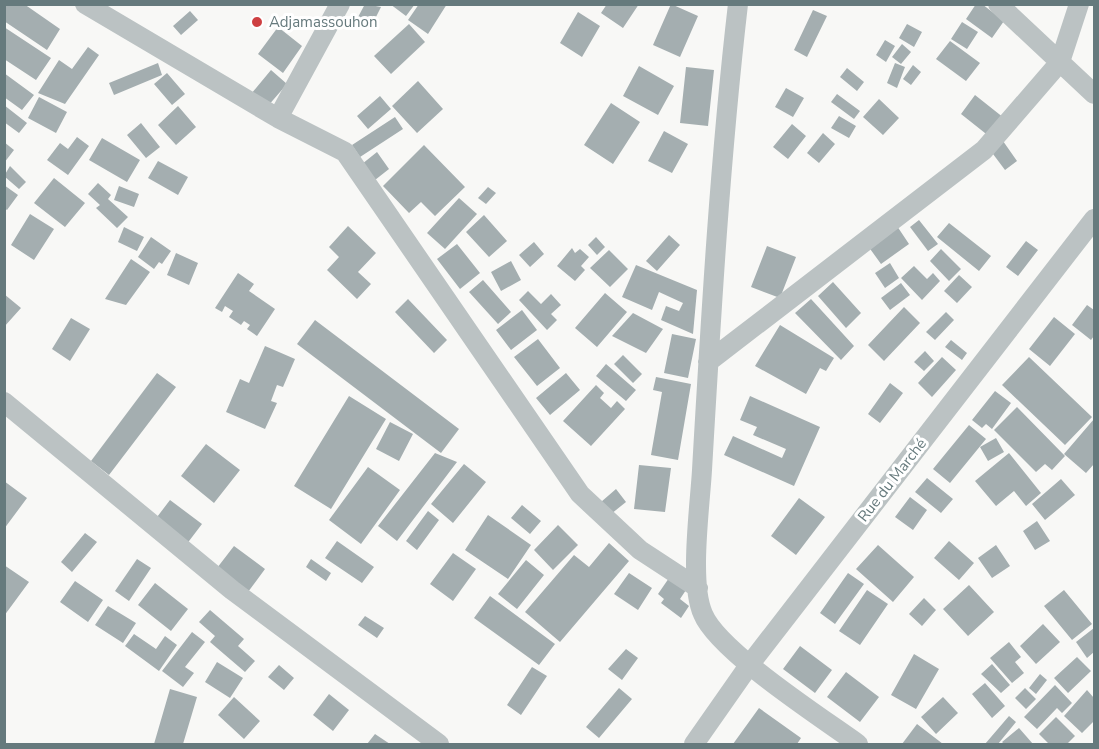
<svg xmlns="http://www.w3.org/2000/svg" width="1099" height="749" viewBox="0 0 1099 749" font-family="'Nunito Sans',sans-serif">
<rect width="100%" height="100%" fill="#f8f8f6"/>
<path fill="#a4aeb0" d="M4,4H24L60,29L47,50L4,21Z
M365,4L381,7L371,27L357,19Z
M390,4H415L406,16Z
M419,4H447L428,34L408,20Z
M607,4H639L623,28L601,13Z
M671,4L698,16L680,57L653,45Z
M976,4H982L1004,21L992,38L966,19Z
M813,10L827,16L807,57L794,50Z
M190,11L198,20L181,35L173,26Z
M578,12L600,26L582,57L560,43Z
M962,22L978,32L967,49L951,39Z
M409,24L425,42L391,74L374,56Z
M907,24L922,32L914,47L899,38Z
M4,27L51,58L36,80L4,59Z
M278,27L302,46L283,73L258,54Z
M885,40L895,46L886,62L876,55Z
M950,41L980,63L966,81L936,59Z
M902,44L911,52L901,64L892,57Z
M88,47L99,55L65,104L38,93L59,60L72,69Z
M158,63L162,75L114,95L109,83Z
M895,63L905,67L897,88L887,83Z
M913,65L921,72L911,85L903,79Z
M639,66L674,86L658,115L623,96Z
M686,67L714,70L708,126L680,123Z
M847,68L864,82L857,91L840,77Z
M271,70L287,84L267,107L251,94Z
M4,73L34,95L22,110L4,97Z
M167,73L185,94L172,105L154,84Z
M418,81L443,109L417,133L392,106Z
M786,88L804,98L793,117L775,107Z
M837,94L860,111L854,119L831,102Z
M975,95L1004,118L990,137L961,114Z
M380,96L391,109L368,129L357,116Z
M39,97L67,112L56,133L28,118Z
M879,99L899,118L883,135L863,117Z
M611,103L640,122L613,164L584,145Z
M4,105L27,123L19,133L4,122Z
M178,106L196,127L176,145L158,125Z
M839,116L856,126L849,138L831,128Z
M395,117L403,129L360,157L352,145Z
M141,123L160,147L146,158L127,135Z
M792,124L806,136L788,159L773,147Z
M664,131L688,144L672,173L648,161Z
M823,133L835,144L819,163L807,153Z
M77,137L89,146L68,175L47,160L60,143L68,149Z
M102,138L140,160L127,182L89,160Z
M1003,141L1017,161L1005,170L990,150Z
M4,142L14,150L4,163Z
M424,145L465,187L435,216L421,202L409,213L383,186Z
M377,152L389,169L375,180L362,164Z
M158,161L188,177L178,195L148,178Z
M10,166L26,182L19,189L4,176Z
M54,178L85,203L65,227L34,203Z
M98,183L111,195L108,199L128,217L117,228L96,208L100,205L88,194Z
M4,185L18,195L7,210L4,208Z
M119,186L139,194L134,207L114,200Z
M488,187L496,193L486,204L478,198Z
M459,198L477,214L445,249L427,233Z
M30,214L54,229L34,260L11,245Z
M484,215L507,241L489,257L466,232Z
M919,220L938,244L928,251L910,227Z
M949,223L991,256L979,271L937,237Z
M348,226L376,253L358,272L371,284L357,299L327,270L339,257L329,247Z
M897,226L909,244L881,264L868,246Z
M124,227L144,237L137,251L118,242Z
M669,235L680,245L657,271L646,261Z
M151,237L171,251L162,264L159,262L154,269L138,257Z
M596,237L605,247L597,255L588,245Z
M1026,241L1038,250L1018,276L1006,267Z
M534,242L544,254L530,267L519,255Z
M457,244L480,273L460,289L437,259Z
M767,246L796,257L780,298L751,287Z
M572,248L575,253L580,249L589,257L581,266L585,270L575,281L557,266Z
M941,249L961,269L949,281L930,261Z
M609,250L628,269L610,287L590,268Z
M176,253L198,263L189,285L167,275Z
M131,259L150,272L126,305L105,299Z
M511,261L521,280L501,291L491,272Z
M890,263L899,278L885,288L875,273Z
M636,265L697,290L693,334L661,320L666,306L679,311L683,303L659,292L652,310L622,297Z
M914,266L927,279L933,273L940,281L922,300L901,278Z
M238,273L254,284L249,291L275,309L257,336L247,329L250,325L244,321L241,325L229,317L233,311L225,306L222,312L215,308Z
M959,275L972,287L957,303L944,291Z
M483,280L511,312L498,324L469,292Z
M833,282L861,313L846,328L818,296Z
M901,283L910,295L890,310L881,298Z
M528,291L541,304L551,294L561,305L551,314L557,320L547,330L519,300Z
M605,293L627,312L597,347L575,328Z
M4,294L21,308L4,327Z
M408,299L447,340L434,353L395,312Z
M811,299L854,346L841,360L795,313Z
M1087,305L1094,310V336L1091,340L1072,325Z
M904,307L920,323L884,361L868,345Z
M522,310L537,330L511,350L496,330Z
M946,312L954,320L935,340L926,332Z
M633,313L663,329L646,353L612,336Z
M1054,317L1075,334L1050,366L1029,349Z
M71,318L90,329L70,361L52,349Z
M315,320L459,429L441,453L297,344Z
M780,325L834,358L826,371L820,368L806,394L755,366Z
M672,334L696,339L688,378L664,373Z
M538,339L560,368L537,386L514,357Z
M951,340L967,353L962,360L945,347Z
M265,346L295,359L283,387L277,385L271,401L277,403L265,429L226,412L240,379L249,383Z
M925,351L934,361L924,371L914,362Z
M623,355L642,374L633,383L614,364Z
M942,357L956,370L932,397L918,383Z
M1029,357L1092,417L1065,445L1002,385Z
M606,364L636,390L626,401L596,376Z
M157,373L176,387L109,475L91,461Z
M566,373L580,390L550,415L536,398Z
M656,377L691,384L678,460L651,455L662,392L653,390Z
M890,383L903,393L880,423L868,414Z
M596,385L604,393L600,398L611,408L617,401L625,409L591,446L563,421Z
M995,391L1011,403L992,429L986,424L982,428L972,420Z
M349,396L386,419L331,509L294,486Z
M750,396L820,427L794,486L724,455L733,436L782,458L786,449L753,435L757,427L740,420Z
M1017,407L1065,456L1052,470L1045,464L1036,472L994,430Z
M1094,419V464L1086,473L1064,454Z
M390,422L413,434L399,461L376,449Z
M969,425L986,439L950,483L933,469Z
M996,438L1004,452L988,461L980,447Z
M206,444L240,470L214,503L181,476Z
M435,453L457,462L397,541L378,526Z
M1009,453L1041,493L1026,506L1014,491L996,506L975,481Z
M464,464L486,482L453,523L431,504Z
M639,465L671,468L665,512L634,509Z
M368,467L400,490L361,544L329,520Z
M927,478L953,499L941,513L915,492Z
M1061,479L1075,495L1045,520L1032,504Z
M4,481L27,498L4,529Z
M616,489L626,502L611,514L601,502Z
M910,497L927,510L913,530L895,517Z
M799,498L825,517L796,555L771,536Z
M170,500L202,524L186,545L154,521Z
M522,505L541,521L530,534L511,518Z
M428,511L439,520L417,550L406,541Z
M488,515L531,545L508,579L465,550Z
M1037,521L1050,541L1035,550L1023,531Z
M558,525L578,545L553,570L534,550Z
M85,533L97,542L72,572L61,562Z
M337,541L374,567L362,583L325,558Z
M949,541L974,563L959,580L934,558Z
M609,543L629,561L560,642L525,612L574,555L589,567Z
M878,545L914,577L893,602L856,569Z
M996,545L1010,566L992,578L978,558Z
M234,546L265,569L248,592L217,568Z
M453,553L476,569L453,601L430,584Z
M137,559L151,568L129,601L115,591Z
M311,559L331,573L326,581L306,567Z
M526,560L544,575L517,609L498,594Z
M4,565L29,582L4,616Z
M629,573L652,588L638,610L614,594Z
M848,573L864,584L835,624L820,613Z
M669,578L686,590L680,599L689,606L681,618L661,603L664,599L658,594Z
M75,581L103,600L88,622L60,602Z
M155,583L188,609L171,631L138,605Z
M969,585L994,612L968,636L943,609Z
M867,590L888,604L860,645L839,631Z
M1064,590L1092,624L1072,640L1044,606Z
M490,596L555,644L539,665L474,618Z
M924,598L936,610L922,626L909,614Z
M108,606L136,623L123,643L95,625Z
M210,610L244,639L238,646L255,661L245,672L210,642L215,636L199,622Z
M365,616L384,628L377,638L358,625Z
M1043,624L1060,642L1036,664L1020,646Z
M1094,628V652L1087,658L1076,642Z
M192,632L205,642L185,667L194,673L183,687L162,671Z
M134,634L156,649L165,636L177,645L159,671L125,646Z
M1009,642L1021,657L1015,662L1024,673L1012,683L990,658Z
M800,646L832,670L815,693L783,669Z
M626,649L638,658L622,680L608,669Z
M914,654L939,669L916,709L891,695Z
M1077,657L1091,671L1068,693L1054,678Z
M217,662L243,678L230,698L205,682Z
M992,664L1010,685L1001,693L981,674Z
M279,665L294,678L284,690L268,677Z
M532,667L547,676L521,715L507,705Z
M846,672L879,697L860,722L827,697Z
M1040,674L1047,680L1036,694L1029,688Z
M985,683L1005,706L992,718L972,694Z
M1055,685L1072,703L1062,713L1057,708L1037,729L1024,717Z
M619,688L632,699L599,738L586,727Z
M1025,688L1036,699L1026,709L1015,698Z
M170,689L197,697L183,744H154Z
M1087,690L1094,698V721L1082,733L1064,716Z
M329,694L349,710L333,731L313,715Z
M234,697L260,721L244,739L218,715Z
M943,697L958,713L936,734L921,717Z
M759,708L801,738L797,744H733Z
M1009,716L1016,722L998,744H985Z
M1056,717L1075,736L1067,744H1049L1039,734Z
M917,724L943,744H902Z
M1019,728L1033,744H1004L1002,742Z
M375,734L390,744H367Z"/>
<g fill="none" stroke-linecap="round" stroke-linejoin="round">
<path stroke="#bbc2c3" stroke-width="20" d="M85,4L278,118L345,152L580,494L640,550L698,588
M738,4C720,159 711,315 702,470C700,506 689,583 703,614C718,651 822,718 858,744
M998,4L1094,94
M278,118L340,4
M708,362L984,150L1060,62L1079,4
M4,402L232,590L439,744
M694,744L750,664L1094,219"/>
</g>
<circle fill="#ce4042" stroke="#fff" stroke-width="2" cx="257" cy="22" r="6"/>
<g text-anchor="middle" dominant-baseline="central" stroke-width="6" stroke-linejoin="round" paint-order="stroke">
<g font-size="15" fill="#667a7d" stroke="#fff" text-anchor="start">
<text x="269" y="22">Adjamassouhon</text>
</g>
<g font-size="15" fill="#667a7d" stroke="#fff">
<text transform="translate(892 480) rotate(-52)">Rue du Marché</text>
</g>
</g>
<rect width="1099" height="749" fill="none" stroke="#667a7d" stroke-width="12"/>
</svg>
